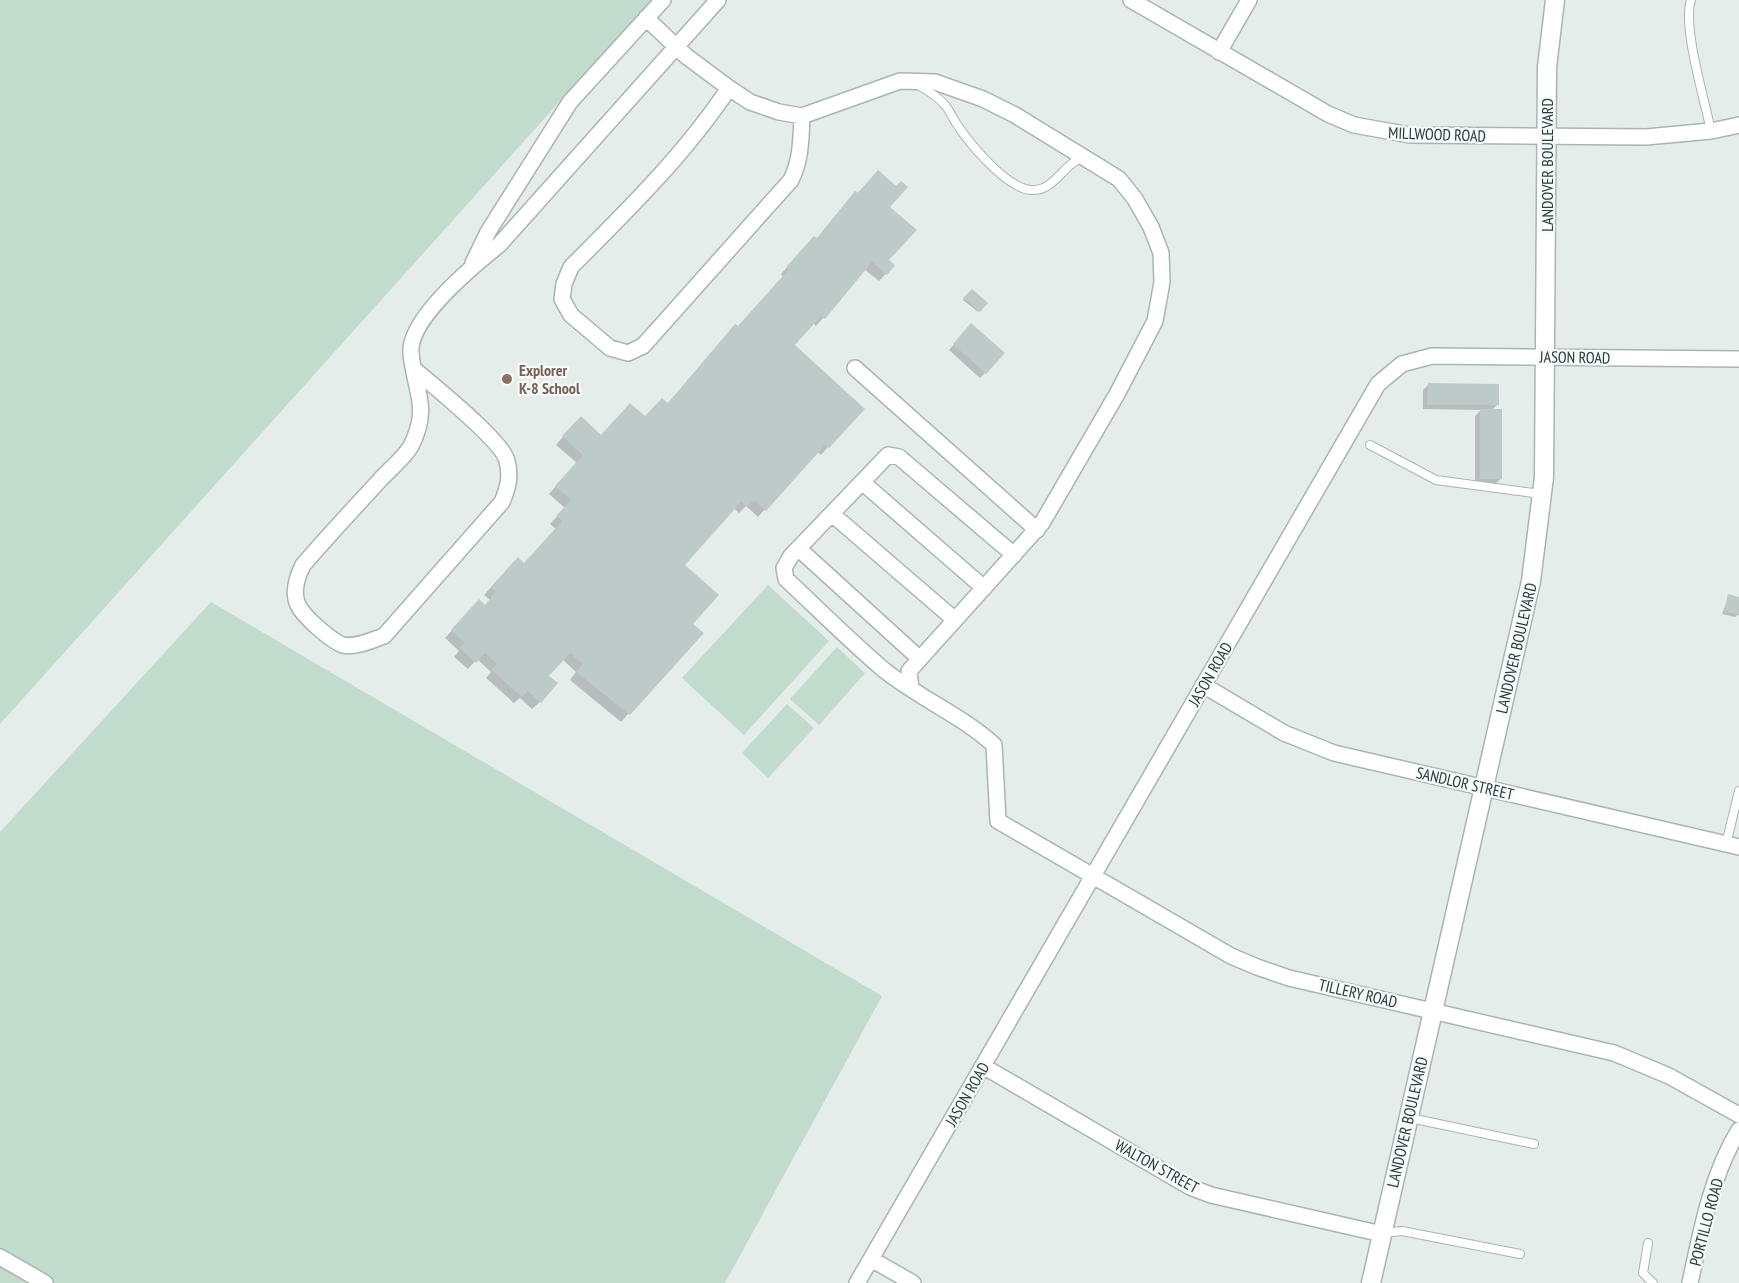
<svg xmlns="http://www.w3.org/2000/svg" width="1739" height="1283" viewBox="0 0 1739 1283" font-family="'PT Sans Narrow',sans-serif">
<rect width="100%" height="100%" fill="#e5edeb"/>
<path fill="#c1dbcc" d="M0,0H651L0,724Z
M768,585L829,641L744,735L682,678Z
M211,602L882,996L725,1283H0V832Z
M837,647L865,673L819,725L790,699Z
M787,704L814,728L768,778L742,753Z"/>
<path fill="#0003" d="M878,172L888,207L887,260L893,266L879,281L864,269L823,318L816,326L813,323L793,345L828,447L821,455L817,451L758,517L746,506L739,513L734,508L682,565L691,624L701,633L621,722L570,680L576,672L562,659L547,676L540,702L532,709L520,698L514,703L486,678L491,672L477,659L468,669L454,657L459,651L445,638L472,609L485,606L490,600L484,595L510,566L524,564L556,529L550,524L565,508L549,494L577,463L556,445L573,425L601,436L645,418L667,405L783,277L781,274L807,245L816,240L835,219L834,217Z
M972,291L986,303L978,312L963,300Z
M966,331L985,373L980,378L949,350Z
M1428,385L1497,405L1491,411L1501,479L1495,484H1475V416L1481,410L1423,409V390Z
M1729,596L1739,598V614L1735,617L1722,614Z"/>
<path fill="#becac7" d="M878,170L896,186L901,181L908,187L890,207L917,230L889,260L895,265L887,275L872,262L825,319L821,316L795,345L865,409L829,448L825,445L766,511L754,500L747,507L741,502L685,565L719,595L693,624L704,633L630,715L576,672L583,664L570,653L549,676L558,683L541,703L528,691L522,697L492,670L497,664L485,653L476,663L460,648L465,643L451,630L479,599L485,605L496,592L491,587L518,557L524,563L562,521L556,516L571,500L555,486L583,455L562,436L581,416L601,435L630,403L645,416L662,398L668,403L735,324L738,326L789,269L787,266L814,236L817,238L855,191L858,193Z
M972,289L988,303L980,312L963,298Z
M971,323L1005,353L986,374L953,344Z
M1428,383L1499,384V405H1427Z
M1480,409H1502V479H1480Z
M1728,594L1739,597V615L1724,611Z"/>
<g fill="none" stroke-linecap="round" stroke-linejoin="round">
<g stroke="#a8b5b3" stroke-width="10">
<path id="service" d="M1691,0C1682,26 1705,101 1711,131
M918,85C927,90 937,96 944,104C949,109 952,117 956,123C969,143 1006,188 1031,190C1056,192 1066,158 1084,159
M1370,445L1436,480L1541,494
M1726,844L1739,791
M1410,1118L1534,1144
M1383,1233L1402,1231L1520,1254
M1648,1243L1643,1273L1653,1283"/>
</g>
<g stroke="#a8b5b3" stroke-width="18">
<path id="minor" d="M1131,0L1328,114L1354,125L1410,135L1646,137L1711,131L1739,125
M646,18L686,56L729,88L750,102L779,112L802,116L900,81L935,82L983,99L1015,115L1119,179L1135,199L1151,227L1161,253L1162,282L1155,321L1117,394L1042,523L909,671L911,689
M1219,52L1249,0
M729,88C685,154 627,211 571,267L564,284L562,299L571,315L610,348L628,353L643,346L791,180C801,160 801,139 802,116
M473,263L488,232L570,102L663,0
M855,368L1037,530
M414,369C432,385 503,441 507,461C511,476 508,488 502,502L384,636C372,640 356,648 343,645C331,641 303,616 298,605C292,592 297,577 303,565C328,536 354,508 380,480C390,469 404,458 411,446C431,407 414,390 411,353C408,319 474,265 499,245L718,0
M862,482L984,588
M832,514L955,620
M799,549L920,659
M1014,555L899,457L888,455L791,556L784,568L786,579C818,609 850,641 884,670C919,698 961,715 994,745L998,821L1231,956L1257,967L1289,978L1614,1053L1669,1076L1739,1115
M1203,685L1284,733L1334,753L1739,847
M983,1066L1190,1187L1211,1195L1382,1234
M0,1257L45,1283
M871,1259L913,1283
M857,1283L1378,384L1402,364L1432,356L1739,359
M1690,1283C1701,1231 1711,1176 1739,1130"/>
</g>
<g stroke="#a8b5b3" stroke-width="21">
<path id="tertiary" d="M1371,1283L1531,581L1544,477L1547,67L1555,0"/>
</g>
<use href="#service" stroke="#fff" stroke-width="8"/>
<use href="#minor" stroke="#fff" stroke-width="15"/>
<use href="#tertiary" stroke="#fff" stroke-width="18"/>
</g>
<circle fill="#8d6e63" stroke="#f6faf8" stroke-width="2" cx="507" cy="379" r="6"/>
<g text-anchor="middle" dominant-baseline="central" stroke-width="4.5" stroke-linejoin="round" paint-order="stroke">
<g font-size="16" fill="#263d3b" stroke="#f6faf8">
<text transform="translate(1437 134) rotate(2)">MILLWOOD ROAD</text>
<text transform="translate(1547 165) rotate(-90)">LANDOVER BOULEVARD</text>
<text transform="translate(1575 357) rotate(1)">JASON ROAD</text>
<text transform="translate(1516 648) rotate(-77)">LANDOVER BOULEVARD</text>
<text transform="translate(1210 674) rotate(-60)">JASON ROAD</text>
<text transform="translate(1465 783) rotate(13)">SANDLOR STREET</text>
<text transform="translate(1358 993) rotate(13)">TILLERY ROAD</text>
<text transform="translate(967 1094) rotate(-60)">JASON ROAD</text>
<text transform="translate(1407 1122) rotate(-77)">LANDOVER BOULEVARD</text>
<text transform="translate(1157 1166) rotate(29)">WALTON STREET</text>
<text transform="translate(1706 1222) rotate(-75)">PORTILLO ROAD</text>
</g>
<g font-size="16" font-weight="bold" fill="#785e54" stroke="#f6faf8" text-anchor="start">
<text x="519" y="370">Explorer<tspan x="519" dy="18">K-8 School</tspan></text>
</g>
</g>
</svg>
